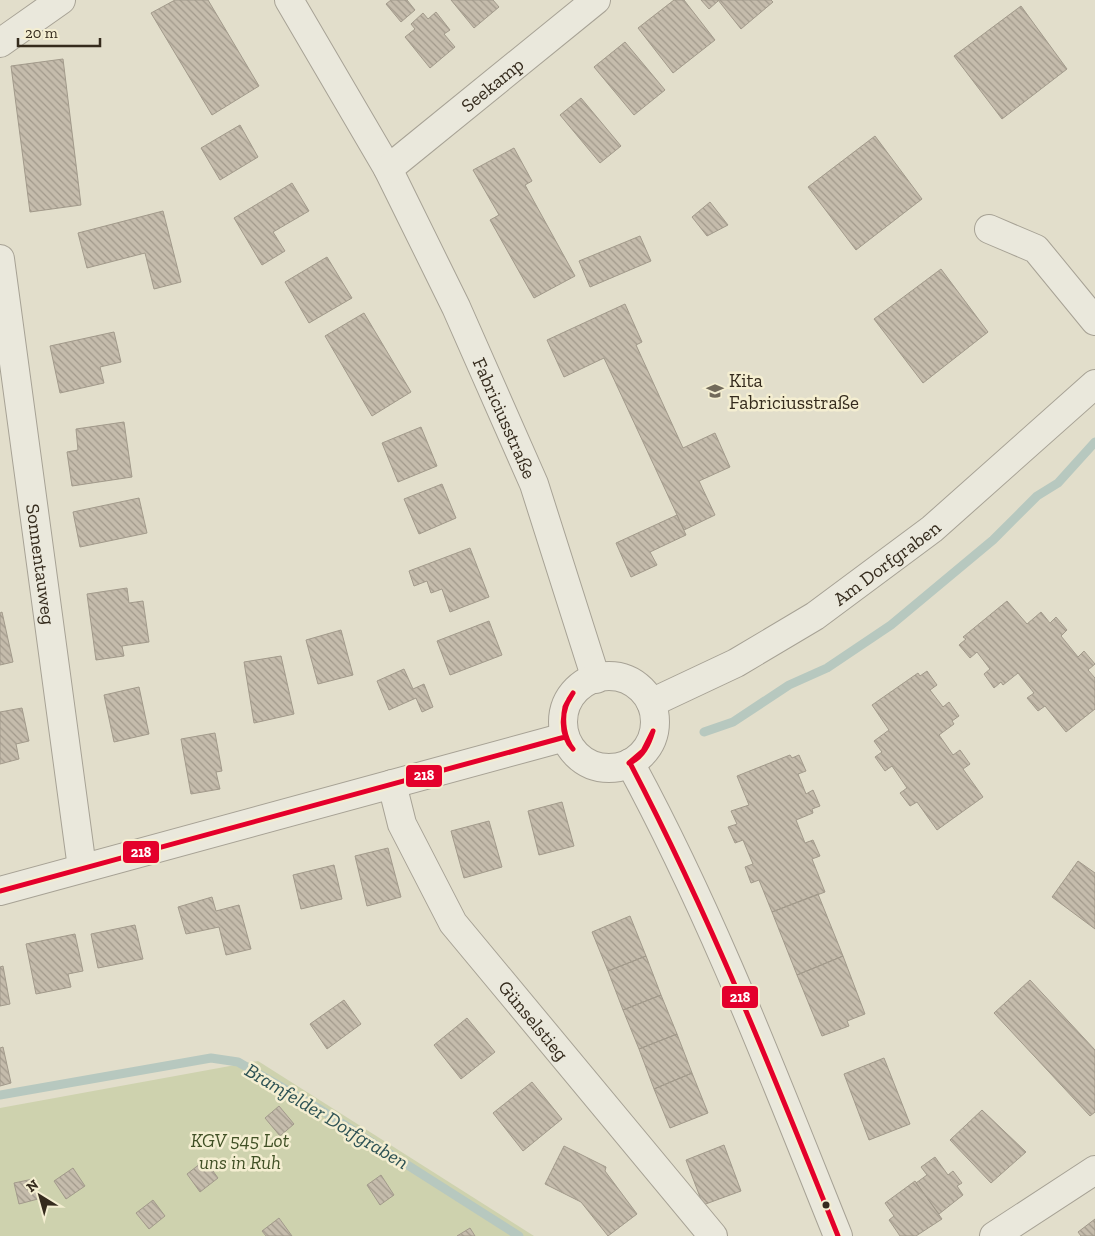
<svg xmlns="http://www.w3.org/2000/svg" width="1095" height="1236" viewBox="0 0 1095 1236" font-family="'Zilla Slab',serif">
<defs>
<pattern id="building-back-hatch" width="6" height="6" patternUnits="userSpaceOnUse" patternTransform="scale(1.25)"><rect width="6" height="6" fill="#c5bcac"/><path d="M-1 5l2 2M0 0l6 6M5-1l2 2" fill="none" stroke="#a1998b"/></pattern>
</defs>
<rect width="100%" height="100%" fill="#e2decb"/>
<path fill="#ced2ae" d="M258,1061L534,1236H0V1108Z"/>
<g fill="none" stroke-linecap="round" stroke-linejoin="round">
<path stroke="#b7c8bf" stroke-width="9" d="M704,732L733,722L789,685L827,668L891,625L993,540L1037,496L1058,483L1095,442
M0,1095L211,1058L238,1062L321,1110L519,1236"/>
</g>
<path fill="url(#building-back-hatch)" stroke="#a29a8b" d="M175,0H208L259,86L212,115L151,13Z
M391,0H407L415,10L401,22L386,4Z
M451,0H493L499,7L474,28Z
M674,0H684L715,40L673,73L638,28Z
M701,0H718V1L709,9Z
M718,0H771L773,2L741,29Z
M1021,6L1067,69L1002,119L954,56Z
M436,12L450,30L444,34L455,47L430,68L405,37L415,29L411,24L423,13L428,19Z
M625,42L665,90L634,115L594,67Z
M63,59L81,205L30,212L11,66Z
M581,98L621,146L600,163L560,115Z
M240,125L258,157L220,180L201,148Z
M875,136L922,199L856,250L808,187Z
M514,148L532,181L525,185L575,276L534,298L490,220L499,215L473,170Z
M292,183L309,211L273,232L285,251L262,265L234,218Z
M710,202L728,225L707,236L692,217Z
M163,211L181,282L154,289L145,253L87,268L78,233Z
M640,236L651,261L590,287L579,261Z
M327,257L352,298L309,323L285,282Z
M941,269L988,332L923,383L874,319Z
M625,304L642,342L636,345L683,448L715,433L730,467L699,481L715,515L684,530L604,358L564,377L547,340Z
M364,313L411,392L372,416L325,336Z
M114,332L121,362L100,367L104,383L60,393L50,346Z
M124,422L132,477L72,486L67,452L78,450L76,429Z
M421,427L437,466L398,482L382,443Z
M442,484L456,518L419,534L404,499Z
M139,498L147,533L80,547L73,512Z
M677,515L686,535L650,552L657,565L631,577L616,543Z
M470,548L489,597L450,612L442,589L431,593L427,581L414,586L409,571Z
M127,588L129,603L143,601L149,642L122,646L124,656L96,660L87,594Z
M1007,601L1027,624L1041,612L1050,623L1056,617L1067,630L1061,636L1078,657L1084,651L1095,664L1088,670L1095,678V709L1066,732L1045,706L1038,711L1027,698L1034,693L1018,673L1003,685L1001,682L994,688L984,674L990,669L977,652L970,658L959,645L966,639L963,637Z
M2,612L13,662L0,665V613Z
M489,621L502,655L450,675L437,641Z
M341,630L353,675L318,684L306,640Z
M281,656L294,714L254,723L244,662Z
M404,669L413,689L424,684L433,707L422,712L416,698L389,710L377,681Z
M927,671L937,685L930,690L943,707L949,702L959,716L952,721L954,724L939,735L953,755L960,750L970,764L963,769L983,797L937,830L917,802L910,806L900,793L907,788L892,766L885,771L875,757L882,752L874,741L889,730L872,705L918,673L920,676Z
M139,687L149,734L114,742L104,695Z
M22,708L29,741L16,744L19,759L0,764V712Z
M215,733L222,771L216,772L220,789L191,794L181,739Z
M790,755L792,758L799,755L806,771L798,774L806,794L813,790L820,806L812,809L813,813L796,820L805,843L813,840L820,856L812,859L825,892L772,912L759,880L751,883L745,867L753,864L743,840L735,843L728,827L737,824L731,811L749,805L737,776Z
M562,802L574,846L539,855L528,811Z
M489,821L502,867L464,878L451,831Z
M388,848L401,897L367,906L355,856Z
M1078,861L1095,873V929L1052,897Z
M334,865L342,899L301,909L293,875Z
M818,894L843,956L797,975L772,912Z
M212,897L216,911L239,905L251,949L226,955L219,927L186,934L178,907Z
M630,916L646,956L608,971L592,932Z
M135,925L143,959L98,968L91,934Z
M75,934L83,971L68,974L71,987L36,994L26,944Z
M646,956L661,995L623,1010L608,971Z
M843,956L865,1014L847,1021L849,1026L822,1036L797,975Z
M3,966L10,1004L0,1006V967Z
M1030,980L1095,1050V1112L1090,1116L994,1013Z
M661,995L677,1034L639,1049L623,1010Z
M344,1000L361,1024L327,1049L310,1024Z
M467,1018L495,1052L461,1079L434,1045Z
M677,1034L692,1073L654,1089L639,1049Z
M3,1047L11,1083L0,1086V1048Z
M884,1058L910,1124L869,1140L844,1074Z
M692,1073L708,1113L670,1128L654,1089Z
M532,1082L562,1119L523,1151L493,1113Z
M279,1106L294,1124L280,1136L265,1118Z
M982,1110L1026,1152L991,1183L950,1140Z
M724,1145L741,1191L703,1205L686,1160Z
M564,1146L606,1167L605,1171L637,1214L608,1236L581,1202L545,1184Z
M935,1157L948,1175L953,1171L962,1183L957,1186L963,1195L939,1214L916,1183L927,1175L921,1167Z
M205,1160L218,1178L200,1192L187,1174Z
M73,1168L85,1186L66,1199L54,1181Z
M381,1175L394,1195L380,1205L367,1185Z
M33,1179L38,1199L19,1204L14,1183Z
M915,1181L942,1219L916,1236H900L889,1220L894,1216L885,1203Z
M153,1200L165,1216L149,1229L136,1213Z
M279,1218L292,1236H266L262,1231Z
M1095,1219V1236H1081L1078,1232Z
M470,1228L475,1236H457Z"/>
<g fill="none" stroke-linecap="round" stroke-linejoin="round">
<g stroke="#a7a295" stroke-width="30">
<g id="minor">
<path id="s1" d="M289,0L388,169L456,307L534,484L596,679"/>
<path d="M0,43L61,0"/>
<path id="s2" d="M388,169L596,0"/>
<path d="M989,229L1036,249L1095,321"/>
<path id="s3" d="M0,259L82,868"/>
<circle cx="609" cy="722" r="46"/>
<path id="s4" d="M651,703L736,663L815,616L932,529L1095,384"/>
<path d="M630,763C712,914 774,1077 838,1236"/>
<path id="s5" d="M392,784L402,824L453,923L713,1236"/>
<path d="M0,891L565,737"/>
<path d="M994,1236L1095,1170"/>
</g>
</g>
<use href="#minor" stroke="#eae8dc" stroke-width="28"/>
<g stroke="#f4eed1" stroke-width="9">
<path id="bus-1" d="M573,749C559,734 561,709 573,693
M573,749C564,738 562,721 565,707C567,702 571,697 573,693
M629,763L643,751L653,731
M629,763C643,758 649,744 653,731
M630,763C710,916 774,1076 838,1236
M0,891L565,737"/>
</g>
<use href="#bus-1" stroke="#e4002b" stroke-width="5"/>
</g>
<defs>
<g id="school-bare" transform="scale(1.35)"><path d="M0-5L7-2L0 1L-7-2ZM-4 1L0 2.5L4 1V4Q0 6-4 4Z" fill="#726a5a" stroke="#f4eed1" stroke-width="2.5" paint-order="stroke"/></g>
</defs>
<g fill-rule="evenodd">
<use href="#school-bare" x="715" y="391"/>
</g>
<circle fill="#352b1d" stroke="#f4eed1" stroke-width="2" cx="826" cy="1205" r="4.5"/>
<g text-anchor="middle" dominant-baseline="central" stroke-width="5" stroke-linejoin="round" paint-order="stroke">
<g font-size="19" fill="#352b1d" stroke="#f4eed1">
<text stroke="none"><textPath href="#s2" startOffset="134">Seekamp</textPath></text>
<text stroke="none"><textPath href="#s1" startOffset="471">Fabriciusstraße</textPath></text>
<text stroke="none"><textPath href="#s4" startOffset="275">Am Dorfgraben</textPath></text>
<text stroke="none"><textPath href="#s3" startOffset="308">Sonnentauweg</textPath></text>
<text stroke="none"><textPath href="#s5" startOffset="279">Günselstieg</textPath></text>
</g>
<g font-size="19" fill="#352b1d" stroke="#f4eed1" text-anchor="start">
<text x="729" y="380">Kita<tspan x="729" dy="22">Fabriciusstraße</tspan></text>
</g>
<g font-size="19" font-style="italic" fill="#405025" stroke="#f4eed1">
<text x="240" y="1140">KGV 545 Lot<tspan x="240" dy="22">uns in Ruh</tspan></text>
</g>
<g font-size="20" font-style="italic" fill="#2d5254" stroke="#f4eed1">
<text transform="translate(327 1116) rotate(31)">Bramfelder Dorfgraben</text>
</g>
</g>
<g stroke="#f4eed1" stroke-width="2">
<rect x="405" y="764" width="38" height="24" rx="5" fill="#e4002b"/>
<rect x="122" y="840" width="38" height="24" rx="5" fill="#e4002b"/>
<rect x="721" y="985" width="38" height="24" rx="5" fill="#e4002b"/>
</g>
<g font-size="14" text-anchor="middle" font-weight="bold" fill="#fff">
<text x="424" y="780">218</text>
<text x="141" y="857">218</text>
<text x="740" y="1002">218</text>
</g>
<g transform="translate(40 1196) rotate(323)" stroke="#f4eed1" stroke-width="4" paint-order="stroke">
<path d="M0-4L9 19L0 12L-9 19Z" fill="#352b1d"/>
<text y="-8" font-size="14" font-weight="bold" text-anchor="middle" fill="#352b1d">N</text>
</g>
<path d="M18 38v8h82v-8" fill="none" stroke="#352b1d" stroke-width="2.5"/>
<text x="25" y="38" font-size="15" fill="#352b1d" stroke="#f4eed1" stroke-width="4" paint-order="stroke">20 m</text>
</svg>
